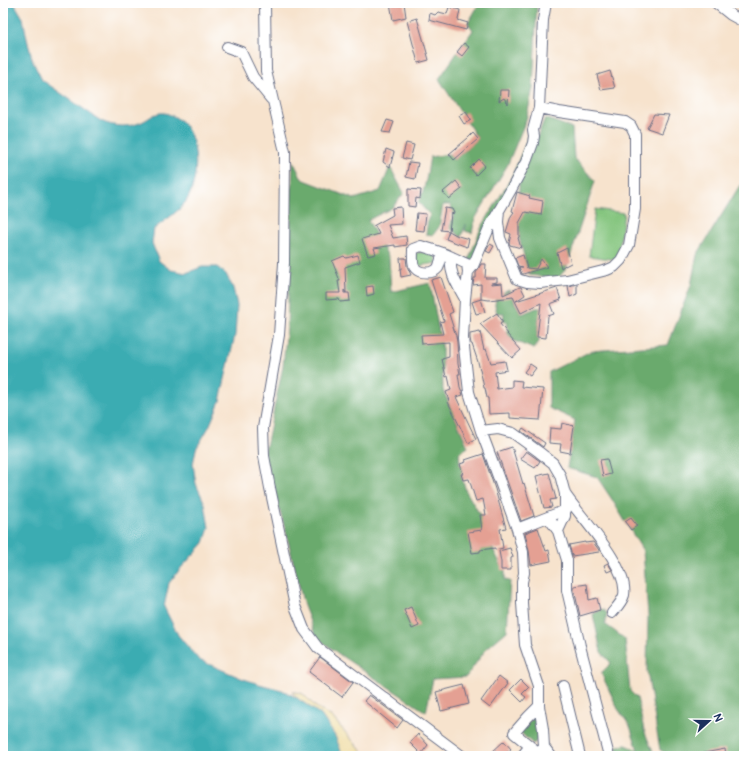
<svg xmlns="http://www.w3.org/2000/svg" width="747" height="759" viewBox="0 0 747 759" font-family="Pangolin,sans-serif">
<rect width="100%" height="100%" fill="#fff"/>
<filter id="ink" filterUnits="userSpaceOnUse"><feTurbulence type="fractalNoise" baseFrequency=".025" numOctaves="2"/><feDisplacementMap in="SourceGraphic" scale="8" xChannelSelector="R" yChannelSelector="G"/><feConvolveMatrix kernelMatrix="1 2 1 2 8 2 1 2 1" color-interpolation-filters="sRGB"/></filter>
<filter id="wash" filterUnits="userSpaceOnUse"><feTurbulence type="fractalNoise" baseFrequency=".012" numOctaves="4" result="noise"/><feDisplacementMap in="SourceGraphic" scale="16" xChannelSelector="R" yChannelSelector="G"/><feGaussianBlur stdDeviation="0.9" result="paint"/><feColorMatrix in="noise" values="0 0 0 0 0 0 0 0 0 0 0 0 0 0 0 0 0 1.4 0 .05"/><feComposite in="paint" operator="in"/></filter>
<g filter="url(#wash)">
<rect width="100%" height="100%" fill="#f7e3cd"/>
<path fill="#84c57e" stroke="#507a6e" d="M595,209L624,213L618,260L589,256Z
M434,251L437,263L417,266L415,253Z"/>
<path fill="#6baa6d" stroke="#436c66" d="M473,3H537L533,88L526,120L507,166L475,219L472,233L465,231L466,224L461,237L450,228L454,213L450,205H443L439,227L433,235L426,234L428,219L430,215L418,202C426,190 427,172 430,157L449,154L454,160L478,139L439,79L473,30L468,23L478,6Z
M545,118L572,128L574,158L595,181L566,269L558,278L529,275L519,237V181Z
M529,135L534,136L473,266L467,264L480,230L511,178Z
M293,161L302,179L354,199L380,191L390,167L404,193L392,208L368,220L389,258L391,292L430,283L442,348L443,390L468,447L459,453L460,464L463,472L461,474L466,491L480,515L488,539L501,565L505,570V580L510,581L507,631L486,649L466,677L433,679L426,712L343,657L316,637L304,606L286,532L264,456L283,366L287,327Z
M740,185H744V756H672L660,750L647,671L648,615L643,551L611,498L597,477L567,468L575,420L549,408V372L591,351L668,345L691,285L697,255Z
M509,290L515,303L522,314L536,308H543L547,317H539L537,337L540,340L534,349L514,341L508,334L507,321L503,322L504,313H497L495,305L496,298H503V293Z
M602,609L607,613L605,624L625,639L630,691L637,698L644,730L650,745L655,756H619L616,746L626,745L638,750L630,726L618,709L601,673L611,663L601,652L593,614Z
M537,714L542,737L533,744L521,733V729Z"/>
<path fill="#eeda9e" stroke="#84847e" d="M292,692H297L303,694L316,707L332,717L366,756H343L335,736L321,715L297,698Z"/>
<path fill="#3aacb2" stroke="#2a6e88" d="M3,3H14L23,18L27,39L33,62L42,80L101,121C114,127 128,128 142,122C150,118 155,112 164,113C167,113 170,115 173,116C200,128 200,176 188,198C182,210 165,220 154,229L152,243L159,261L171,270L186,273L202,267H217L226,274L233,288L237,305L235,335L220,401L209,427L196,449L193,464L196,484L205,504L209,528L204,543L181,568L169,583L164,607L178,635L199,660L241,678L259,684L282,690L297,698L321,715L335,736L343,756H3Z"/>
<g id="blocks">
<path fill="#e4a093" d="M390,3H404L406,17L393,20Z
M449,7L460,10L458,20L468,23L466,30L429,20L430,13L435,15L438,12L447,14Z
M417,18L429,60L418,63L407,21Z
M464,43L469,47L462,56L457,52Z
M610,71L615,88L601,90L597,75Z
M500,90H509L508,104L504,98L499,101Z
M466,112L471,120L464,124L459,116Z
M654,114L669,115L662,133L647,128Z
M387,120L394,122L390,133L382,132Z
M473,133L478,139L454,160L449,154L468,138Z
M406,143L414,145L410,160L402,158Z
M386,149L394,152L390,167L383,162Z
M479,159L485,166L476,175L470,168Z
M409,162L418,163L415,179L406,177Z
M456,181L462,189L449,199L443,192Z
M408,189L421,190L420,199L416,198L415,207L408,206Z
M517,192L530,196L529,198L543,201L541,215L525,212L519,223V237L518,238L521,248L510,245L509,243L511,234L506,232L511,216L514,212L512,211Z
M401,207L402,224L388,225L393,238L406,236L407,245L395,247V245L374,248L376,254L368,256L362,239L379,234L375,226H373L393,215L392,208Z
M445,208L452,209L454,213L451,214L449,231L441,230Z
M417,213L426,214L424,231L415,230Z
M449,231L458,236L469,239L467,247L446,239Z
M490,244L494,246L490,253L486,251Z
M567,248L571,263L565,266V265L561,268L557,253Z
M358,255L360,262L345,267L346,293L344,290V293H349L350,301L340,302L339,299L326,300V293H340L338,281H340L332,261L344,256L346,258Z
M523,255L527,268L536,269L541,259L547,267L523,274H522L519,267H523L518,266L515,258Z
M400,258H406L407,266L411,275L401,277L400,269H401Z
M481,264H486L485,278H497V282L491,283V284L502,283L503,295L520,287H521L525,295L516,301L557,288L561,300L550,304L554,314L548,316L546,338L537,337L541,303L521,313L513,297L489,300L481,299V284L473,285L474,278H476V273Z
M441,277L453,312L449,314L456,336L457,342L458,364L460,374H458L460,387L463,395L456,397L476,439L468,443L448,402L449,401L446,392L451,390L448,376L446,377L442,359L449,357V342L422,344L421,335L443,334L440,322L444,321L431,280Z
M577,284V294L570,297L568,286Z
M373,286L374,294L367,296L366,287Z
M481,299L485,312L476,314L472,302Z
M497,313L503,322L500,324L508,334H507L521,350L512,358L480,324Z
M480,332L484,350L486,349L491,363L505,361L507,370L495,372L497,389L512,387V380L522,381L521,387L543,389L540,420L510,418V413L489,414L488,398H487L485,388H484L482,378L478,362L472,344H471L470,338V334Z
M530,364L536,368L530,376L524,372Z
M562,423L574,426L570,453L560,451L561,444L549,443L550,428L561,429Z
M523,428L545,443L543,447L521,431Z
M512,447L523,484L524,483L534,516L521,521L497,452Z
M526,451L540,461L535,468L520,459Z
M483,454L495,489L506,528L500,529L503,548L495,550V548L480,550V552L472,553L468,532L482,530L480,515H486L483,499L476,501L469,479L463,480L461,474H463L460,464L466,462L465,460Z
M607,459L611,474L603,476L600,460Z
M549,473L556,499L550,500L552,507L544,508L536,476Z
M631,518L637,526L631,530L625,522Z
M538,528L546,551L549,550L551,561L531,565L529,551L525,533Z
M585,542V543L593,542L599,550V552L572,556L569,545Z
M510,548L513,557L511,558V570H501V562L499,551Z
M608,563L612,570L607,572L604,565Z
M587,584L589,600L597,598L600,610L580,616L574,589V586Z
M411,607L419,626L412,629L404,610Z
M320,657L353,682L342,697L309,672Z
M499,676L508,683L490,708L481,701Z
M521,679L529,687L522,694L526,697L522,702L510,690Z
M464,685L469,704L441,711L436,692Z
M369,695L403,720L397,728L364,701Z
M418,734L428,745L421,754L410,743Z
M504,741L511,749L503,756H495L492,752Z
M725,749L726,756H704V753Z"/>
</g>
</g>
<g filter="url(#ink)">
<use href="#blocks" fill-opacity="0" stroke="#686e85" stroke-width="1"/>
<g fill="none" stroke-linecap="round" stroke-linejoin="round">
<g stroke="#686e85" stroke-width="12">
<path id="minor" d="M265,3L266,71L285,152L284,263L279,335L263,428L264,456L270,488L295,606L304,629L318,648L462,756
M716,3L731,15L744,22
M227,47L241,52L253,77L271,99
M499,210L498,222L500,238L517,279L527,282L540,283L567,280L607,270L614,267L621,260L629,245L635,209V134L631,126L625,122L559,112L539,108
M443,253C441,258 440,264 438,268C433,274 420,274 415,268C412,265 413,253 413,249L421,246C431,249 442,252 452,257C459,260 465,264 473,266
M451,257C449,274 457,284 465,299
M467,264L468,272L465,299L463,338L469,392L481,431L492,460L517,529L523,552L524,573L522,582V603L525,645L539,686V706L543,729L544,747L551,756
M468,272L473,266L489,228L512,188L526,162L533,143L534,136L533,130L539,108L543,20L546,3
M481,431L498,429L513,433L539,452L553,463L560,475L565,494V516L558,531
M565,494C580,517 629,566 624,595C622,602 617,607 612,613
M548,517L558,531L567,560V590L580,646L609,756
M517,529L566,510
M563,686L580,756
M539,706L528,717L514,733L530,746L544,756
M522,756L530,746"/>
</g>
<use href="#minor" stroke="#fff" stroke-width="10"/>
</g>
</g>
<rect width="747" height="759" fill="none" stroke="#fff" stroke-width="16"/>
<g transform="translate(709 721) rotate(69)" stroke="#ffffff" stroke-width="3" paint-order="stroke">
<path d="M0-3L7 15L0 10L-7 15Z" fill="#1b2f5e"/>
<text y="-6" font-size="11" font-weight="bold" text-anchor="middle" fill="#1b2f5e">N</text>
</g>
</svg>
